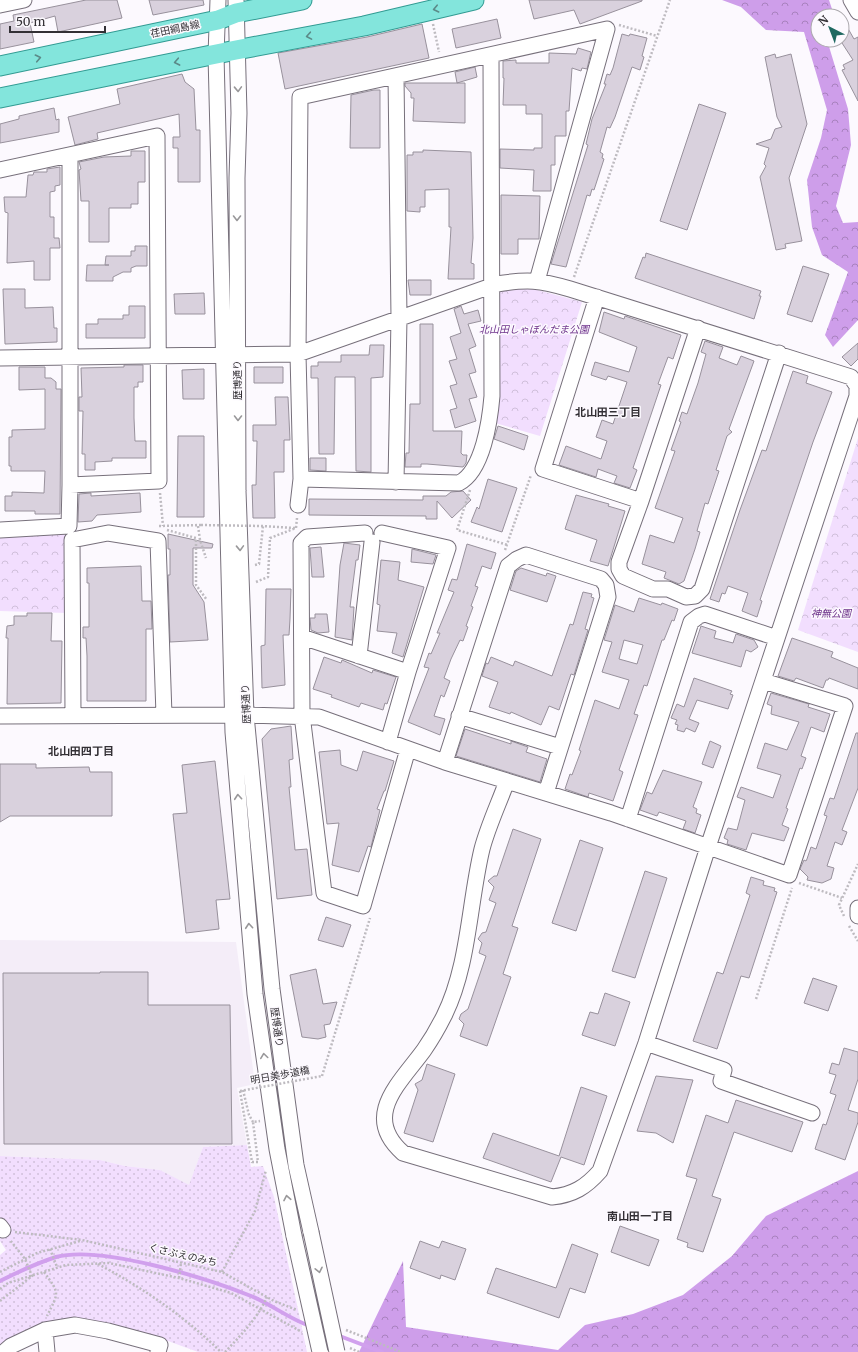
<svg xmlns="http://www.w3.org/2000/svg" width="858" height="1352" viewBox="0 0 858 1352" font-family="Merriweather,'Noto Sans JP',serif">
<defs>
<pattern id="grass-dots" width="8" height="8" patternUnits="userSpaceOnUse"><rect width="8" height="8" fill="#f2defe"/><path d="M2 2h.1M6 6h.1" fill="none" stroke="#d0bfda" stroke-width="1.8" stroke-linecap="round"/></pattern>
<pattern id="forest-crowns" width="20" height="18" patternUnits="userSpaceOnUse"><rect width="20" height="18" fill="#ce9eea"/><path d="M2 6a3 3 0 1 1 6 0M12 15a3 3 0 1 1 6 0" fill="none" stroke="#a881be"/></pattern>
<pattern id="park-crowns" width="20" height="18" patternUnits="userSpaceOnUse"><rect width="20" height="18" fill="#f2defe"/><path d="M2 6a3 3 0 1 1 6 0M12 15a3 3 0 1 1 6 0" fill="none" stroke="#d0bfda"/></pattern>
</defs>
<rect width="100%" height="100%" fill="#fcf9fe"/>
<path fill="#f4edf8" d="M0,940L236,942L255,1084L237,1088L247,1145L203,1147L189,1186L160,1170L125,1166L100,1160L0,1156Z"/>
<path fill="url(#grass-dots)" d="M247,1145L251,1167L263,1166L274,1197L307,1352H198L168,1341L90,1322L0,1347V1255L6,1250L0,1241V1156L100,1160L125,1166L160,1170L189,1185L203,1147Z"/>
<path fill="url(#forest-crowns)" d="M722,0H829L832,9L826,16H818V40H827L848,109L851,145L836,206L843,223L858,222V320L833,347L825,335L848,272L822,255L812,227L807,180L821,138L827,110L804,32L766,30L741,7Z
M858,1171V1352H359L403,1261L406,1327L558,1350L585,1325L633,1314L683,1295L732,1256L766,1216Z"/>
<path fill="url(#park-crowns)" d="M530,288L582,302L540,436L495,423L497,289Z
M858,438V652L798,630Z
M62,532L68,539L67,613L0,611V537Z"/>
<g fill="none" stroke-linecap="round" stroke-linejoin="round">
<path stroke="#d1a0ed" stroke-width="4" d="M0,1281C18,1272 37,1263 56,1257C101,1245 206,1278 251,1296C271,1304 289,1319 310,1326
M337,1335L382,1352"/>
</g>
<path fill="#d9d1dd" stroke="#98919c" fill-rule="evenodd" d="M86,0H117L122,18L58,32L55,16L30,23L34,42L0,49V24L14,21L13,15Z
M149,0H203L204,5L153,15Z
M529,0H642V1L580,24L574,10L534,19Z
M842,18L854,39L858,37V101L842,70L845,69L843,65L853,60L842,43Z
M497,19L501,38L456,48L452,29Z
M422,24L429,58L285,89L278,53L367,37Z
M622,34L629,36L630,34L647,38L642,56L644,57L640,70L632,67L615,117L610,128L607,127L600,152L603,154L602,158L604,159L594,190L592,189L590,196L587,195L566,267L551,264L588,145L586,144L592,119L606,84H604L607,74L610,75L613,68Z
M578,48L591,52L587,69L582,68L581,71L572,68L569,111H566V136H555V165H551V191H533L534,170L500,168V149L534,150V148H542V114H526V105H503L504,78H503V61L516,60V63H549V53L576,54Z
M775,54L776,58L791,54L807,124L789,178L802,241L785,244L786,248L776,250L760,177L766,166L764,164L769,148L756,144L771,139L775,129L782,127L777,117L765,57Z
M475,67L477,77L457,83L455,72Z
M182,74L185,82L194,89L196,130H200V182H178V148H173V137H180L179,114L97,133L98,139L75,145L68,117L120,104L117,89Z
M405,83H465V123L413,121L414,98H411V93L405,86Z
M374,90H380V148H350L351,95Z
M699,104L726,113L687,230L660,221Z
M54,108L56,120L59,119V132L0,143V124L19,119V116Z
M423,150L471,152L473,238L471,263L474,264V279H448L451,227H449V189L425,190V207H420V212L407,211V155H413V152H423Z
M131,151H145V182H138V204H131V208H109V242H89V201H81L79,170L81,169L79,162L104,157L131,156Z
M60,167V185L55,186V191L50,192V217H54V238H59L60,248H50V280H34V261L7,263L8,213L5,212L4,197H26L28,175H33L34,172H47V169Z
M501,195L540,196L539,239H518V254H501Z
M135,246H147V266H136L131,268V272H123L113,277V281H86L87,265H109H105L106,256H131V251H135Z
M646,253L761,291L759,296H761L754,319L635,278L643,257L645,258Z
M803,266L829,274L812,322L787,314Z
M408,280H431V295H410Z
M3,289H25V308L53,307L54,328H57V342L5,344Z
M204,293L205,314H175L174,294Z
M129,306H145V338H86V324H98V319H123V315H129Z
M461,306L464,314L478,310L481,321L468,324L476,346L469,349L476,372L469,374L477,397L469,399L476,421L455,428L450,410L457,408L450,386L457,384L449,361L457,359L450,337L461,333L454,309Z
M604,312L624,319L625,316L681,335L673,359L668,357L658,384L661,385L633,468L637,470L630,488L614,483L617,476L598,469L596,477L559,465L566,446L601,459L607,441L596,437L602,420L613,424L627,382L608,376L606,380L591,375L595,362L629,372L637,347L599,332Z
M420,324H433V431H462L461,453L463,455H467L466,463L463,467L427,464H421V467H405L406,453H409L410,404H420Z
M705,341L723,347L719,358L737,365L741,356L754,361L729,429L732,432L727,436L716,470L719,471L708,504L705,503L697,531L700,532L695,549L684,581L679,584L664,578L666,572L642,564L650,535L674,543L683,518L655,508L675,451L671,450L681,422L679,421L682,412L687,414L698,383L706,354L701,352Z
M858,343V359L851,366L842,357Z
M370,345H384L383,377L371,378V472L356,471L355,377H335L334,454H319L318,378H311V366H318V362H341V355H369Z
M124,365H143V382H138V387H134V418L135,441H146V458H112V461L95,462V470H85V454H82L83,411H79V397H82L81,368L124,367Z
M19,367H45V378H51L56,382V389H61L60,514H35V511H5V496H12V492L44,493L45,471H11V466H9V437H12V430L45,429V389L19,390Z
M254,367H283V383H254Z
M204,369V399H183L182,370Z
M793,371L808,376L806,383L832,392L813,442L760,600L762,601L757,617L742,611L748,593L728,586L725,594L722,593L719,602L710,599L740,510L762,450L766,451Z
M275,397H288L290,440H284V472H274L275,518H253L252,485H256L257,441H253V425H276Z
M498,426L528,436L524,450L494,439Z
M178,436H204V517H177Z
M310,458H326V471L310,470Z
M488,479L517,488L502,532L471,522L477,507L479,509Z
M463,491L471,500L452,518L437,501V519H426V516L309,515V499L423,500V496H446L451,492Z
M91,493V496L140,493L141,512L97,515L92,521L78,522L79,494Z
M576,495L609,504L608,506L625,511L608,566L590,561L597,540L565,529Z
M168,534L213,544L212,548H193V585L204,602L208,640L170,642L168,575H170V549H168Z
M344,543L360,545L358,560H356L350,607H354L352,640L335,637L340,565Z
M467,544L496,553L491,569L482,566L475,586L478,587L471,606L473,607L466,626L468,627L463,641L460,640L451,659L444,678L450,681L444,697L441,695L434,716L445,719L440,735L408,722L429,668L424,667L429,653L431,654L440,633H437L454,592L448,590L452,579L457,580Z
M321,547L324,577H312L310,548Z
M412,549L436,555L433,564L411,562Z
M381,560L400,562L398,580L424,587L403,657L392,653L397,633L377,631L380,605L377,604Z
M141,566L142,601H151L152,629H146V701H87V656L86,638H83V627H89V583H87V568Z
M521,568L546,576L547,573L556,576L547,602L510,590L516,571Z
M266,589H291L290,619L289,635H283L285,685L262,688L261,646L265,645Z
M583,592L592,594L591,597L594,598L585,629L588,630L574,675L571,674L559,710L549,706L541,725L511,712L510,714L489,707L498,682L482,676L486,663L488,664L491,657L513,666L515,661L552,676L570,624L573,625Z
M639,598L661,605L662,603L678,609L674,621L672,620L664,640H662L647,686L644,685L634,714L638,715L619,770L623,772L613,801L589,793L588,797L565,789L570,774L572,775L581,751L579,750L595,700L619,709L629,680L602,672L612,642L604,640L615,605L634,612ZM624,640L643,645L637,664L619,659Z
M27,613H52L51,641H62L61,703L7,704L8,638H6L7,626L14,625V616H27Z
M315,614H327L329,632L318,633L311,630L310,618H315Z
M701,626L716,631L714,638L733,643L736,634L754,640L758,647L751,652L746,650L741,667L692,653Z
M792,638L833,652L831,657L858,668V689L829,678L828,680H826L823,688L796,678L794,681L778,676Z
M324,657L341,663L342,660L372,673L373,670L396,677L387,704L385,703L383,710L361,703L359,707L331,697L332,695L313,689Z
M694,678L732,691L730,694L733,695L728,709L697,700L689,719L699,723L695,732L686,728L684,732L677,730L678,725L675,724L677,720L671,718L677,704L684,707Z
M771,693L809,704L808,707L830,714L824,732L811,727L801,756L806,758L802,769L800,768L786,808L788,809L782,825L789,828L784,841L752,833L746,850L727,844L728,840L724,838L728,828L737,830L745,800L737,797L741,787L773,798L781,775L757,768L765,743L787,750L799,722L771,714L772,706L767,704Z
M291,726L293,759L289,760L291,787H289L295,850L307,849L312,895L277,899L262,739L271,729Z
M465,729L511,744V741L528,747L526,752L547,759L540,782L456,756Z
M856,733H858V788L842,830L847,832L842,845L835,842L827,866L834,868L831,879L822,883L807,880L808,877L800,869L804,860L806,861L807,859L811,847L816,849L827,816L824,815L830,798L834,799Z
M710,741L721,746L713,768L702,764Z
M340,750L341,765L357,771L363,751L394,761L385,791H384L377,809L380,810L371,847L368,846L359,872L332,865L339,823L327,824L319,752Z
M215,761L230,899L216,900L219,929L186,933L173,814L187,813L182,765Z
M0,764H36V768L89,767L90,772H112V816H10L0,822Z
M663,770L702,782L693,807L697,809L696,813L701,815L695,833L683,829L686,821L659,812L657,816L640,810L647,792L652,794Z
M513,829L541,839L512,926L518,928L503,974L511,977L487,1046L460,1036L464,1024L459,1019L461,1014L468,1009L486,956L479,953L482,943L478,939L482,933L486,932L496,903L489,900L494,887L488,881L494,876H497Z
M580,840L603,848L576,931L552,923Z
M645,871L667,878L635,978L612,971Z
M751,877L764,881L763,885L775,888L774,891L777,892L749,978L741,976L717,1049L693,1041L717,972L723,974L750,895L746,893Z
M326,917L351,925L343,947L318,940Z
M316,969L323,1004L337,1002L330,1024L324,1025L326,1037L318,1039L302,1037L290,975Z
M100,972H148V1005H230L232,1144H4L3,973H100Z
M813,978L837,986L828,1011L804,1003Z
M605,993L630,1002L615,1046L582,1035L590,1012L598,1014Z
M844,1048L858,1052V1079L848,1110L858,1113V1122L845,1160L815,1149L823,1124L826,1125L836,1095L830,1093L836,1075L829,1073L832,1063L839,1065Z
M427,1064L455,1074L433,1142L404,1133L418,1090L415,1084L422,1080Z
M656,1076L693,1080L673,1143L656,1133L637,1131Z
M581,1087L607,1096L584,1165L561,1157L551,1182L483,1158L493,1133L559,1156Z
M736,1100L803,1122L792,1152L734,1132L712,1196L721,1199L703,1252L687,1247L688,1243L677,1239L697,1179L686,1176L706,1115L728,1123Z
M620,1226L659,1240L649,1266L611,1252Z
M420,1241L439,1248L442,1241L466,1249L455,1280L441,1275L440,1279L410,1268Z
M572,1244L598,1254L585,1293L570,1288L559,1318L487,1293L496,1268L556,1288Z"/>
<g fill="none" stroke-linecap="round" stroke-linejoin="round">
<g stroke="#77707b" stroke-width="17">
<path id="minor" d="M218,0L216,55L233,732L255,994L277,1149L294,1236
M236,0L239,113L237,178L238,491L246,715L272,989L296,1165L311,1232
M851,0L858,12
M0,5L24,0
M491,56L492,396C490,420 483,471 459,483L301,479L298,354L300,97L607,29L537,281
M0,170L157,136L159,481L70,485
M597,297L543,469L641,501
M698,328L641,501L619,562V569L623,576L653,589H668L686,597L695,596L702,589L779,353
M0,358L298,354L497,284C528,279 539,280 570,289L851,377L857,386V396L708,847L646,1043L600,1171C586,1187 573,1195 552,1197L403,1153C361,1116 400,1083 424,1050C431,1040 438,1028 444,1016C469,966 469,903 482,849C488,826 499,803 507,781
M396,482L399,318L396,76
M298,505L301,479
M0,530L69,526L70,485V155
M365,533L307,537L301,543L302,715L324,893L363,906L408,749
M382,533L448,548L408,672L388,742
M302,637L408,672
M359,656L372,542
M73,715L72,540L108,533L158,541L164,715
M0,716L246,715L319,717L445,762L611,813L789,875L845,706L763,681
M459,716L560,747
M445,762L508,566L517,559L526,555L601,579L606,585L608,597L546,793
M628,819L691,622L699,616L705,614L777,638
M858,908V916
M646,1043L724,1070L721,1081L812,1113
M0,1226L3,1230
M45,1330L47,1352
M4,1352L11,1346L45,1330L75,1325L108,1331L160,1345L158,1352"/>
</g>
<g stroke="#329b93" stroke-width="21">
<path id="major" d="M0,66L218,20L236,13L302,0
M0,98L236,50L364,26L474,0"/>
</g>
<path stroke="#bebbc0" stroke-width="2.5" stroke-dasharray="2 2" stroke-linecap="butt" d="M433,24L439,52
M619,25L657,36
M574,277L670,0
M470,490L457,530L508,545
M160,493L163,526
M159,526L201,525
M198,526L200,540L206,558
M261,526L295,528
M167,530L196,538V585L207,600
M505,550L531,475
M255,565L259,564L263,526
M256,582L268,577L270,538L296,528L297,518
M799,883L842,898
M844,916L839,905L858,864
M849,926L858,941
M756,999L792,888
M322,1076L370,918
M243,1090L249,1115L253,1122
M240,1091L252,1162H258L253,1122L260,1121
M15,1232L82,1240L222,1272L274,1301L297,1310
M50,1249L57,1267
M98,1264C143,1288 184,1316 221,1352
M0,1272L37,1253L80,1241
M44,1272C60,1294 59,1292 47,1316
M222,1272L255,1211L266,1170
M179,1278L181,1263
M0,1289L8,1283L66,1265L109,1263L179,1278L231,1293L302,1332
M0,1301L32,1276L25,1259L10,1240
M346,1330L401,1352
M350,1348L359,1352
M225,1352C241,1335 257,1319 267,1297"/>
<use href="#minor" stroke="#fff" stroke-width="15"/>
<use href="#major" stroke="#83e5dc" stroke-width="19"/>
<g stroke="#77707b" stroke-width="17" stroke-linecap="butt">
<path id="minor-bridge" d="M311,1232L337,1352
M294,1236L320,1352"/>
</g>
<path stroke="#bebbc0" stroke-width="2.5" stroke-dasharray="2 2" stroke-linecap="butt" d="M201,525L261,526
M240,1091L322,1076"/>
<use href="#minor-bridge" stroke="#fff" stroke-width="15"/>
</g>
<defs><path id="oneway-chevron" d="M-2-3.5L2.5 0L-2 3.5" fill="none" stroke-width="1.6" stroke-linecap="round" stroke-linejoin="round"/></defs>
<g stroke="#5b8a88">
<use href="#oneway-chevron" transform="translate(436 9) rotate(167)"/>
<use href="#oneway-chevron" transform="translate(309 36) rotate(170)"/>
<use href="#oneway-chevron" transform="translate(38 58) rotate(-12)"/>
<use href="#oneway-chevron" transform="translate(177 62) rotate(169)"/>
</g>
<g stroke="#99989a">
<use href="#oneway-chevron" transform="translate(238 89) rotate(88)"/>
<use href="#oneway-chevron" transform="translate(237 218) rotate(90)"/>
<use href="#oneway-chevron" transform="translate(238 418) rotate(90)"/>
<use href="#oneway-chevron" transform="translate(240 548) rotate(88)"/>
<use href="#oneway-chevron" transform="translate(238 797) rotate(-95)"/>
<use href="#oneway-chevron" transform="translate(249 926) rotate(-95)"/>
<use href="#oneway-chevron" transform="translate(264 1056) rotate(-98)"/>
<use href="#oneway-chevron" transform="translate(287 1198) rotate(-101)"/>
<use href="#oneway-chevron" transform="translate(319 1270) rotate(78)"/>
</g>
<g text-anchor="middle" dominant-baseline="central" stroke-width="3" stroke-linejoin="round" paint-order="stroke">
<g font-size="10" fill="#333035" stroke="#fcf9fe">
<text transform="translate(175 29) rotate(-12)">荏田綱島線</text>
<text transform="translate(237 380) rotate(-90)">歴博通り</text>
<text transform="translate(246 704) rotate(-93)">歴博通り</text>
<text transform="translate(277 1027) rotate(82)">歴博通り</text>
<text transform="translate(280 1075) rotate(-10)">明日美歩道橋</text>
<text transform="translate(183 1255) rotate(13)">くさぶえのみち</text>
</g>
<g font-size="10" font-style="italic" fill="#6d328a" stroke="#fcf9fe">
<text x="534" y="329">北山田しゃぼんだま公園</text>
<text x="831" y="613">神無公園</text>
</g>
<g font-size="11" font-weight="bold" fill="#333035" stroke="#fcf9fe">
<text x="608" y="412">北山田三丁目</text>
<text x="81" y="751">北山田四丁目</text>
<text x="640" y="1216">南山田一丁目</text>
</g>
</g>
<g transform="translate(830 28) rotate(318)"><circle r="19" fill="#fcf9fe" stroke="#aca9ae"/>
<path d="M0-3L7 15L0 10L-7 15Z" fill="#1e6860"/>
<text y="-6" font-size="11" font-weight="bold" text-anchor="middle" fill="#333035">N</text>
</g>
<path d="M10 26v6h95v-6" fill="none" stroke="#333035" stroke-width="2"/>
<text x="16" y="26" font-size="12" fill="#333035" stroke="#fcf9fe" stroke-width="3" paint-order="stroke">50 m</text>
</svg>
